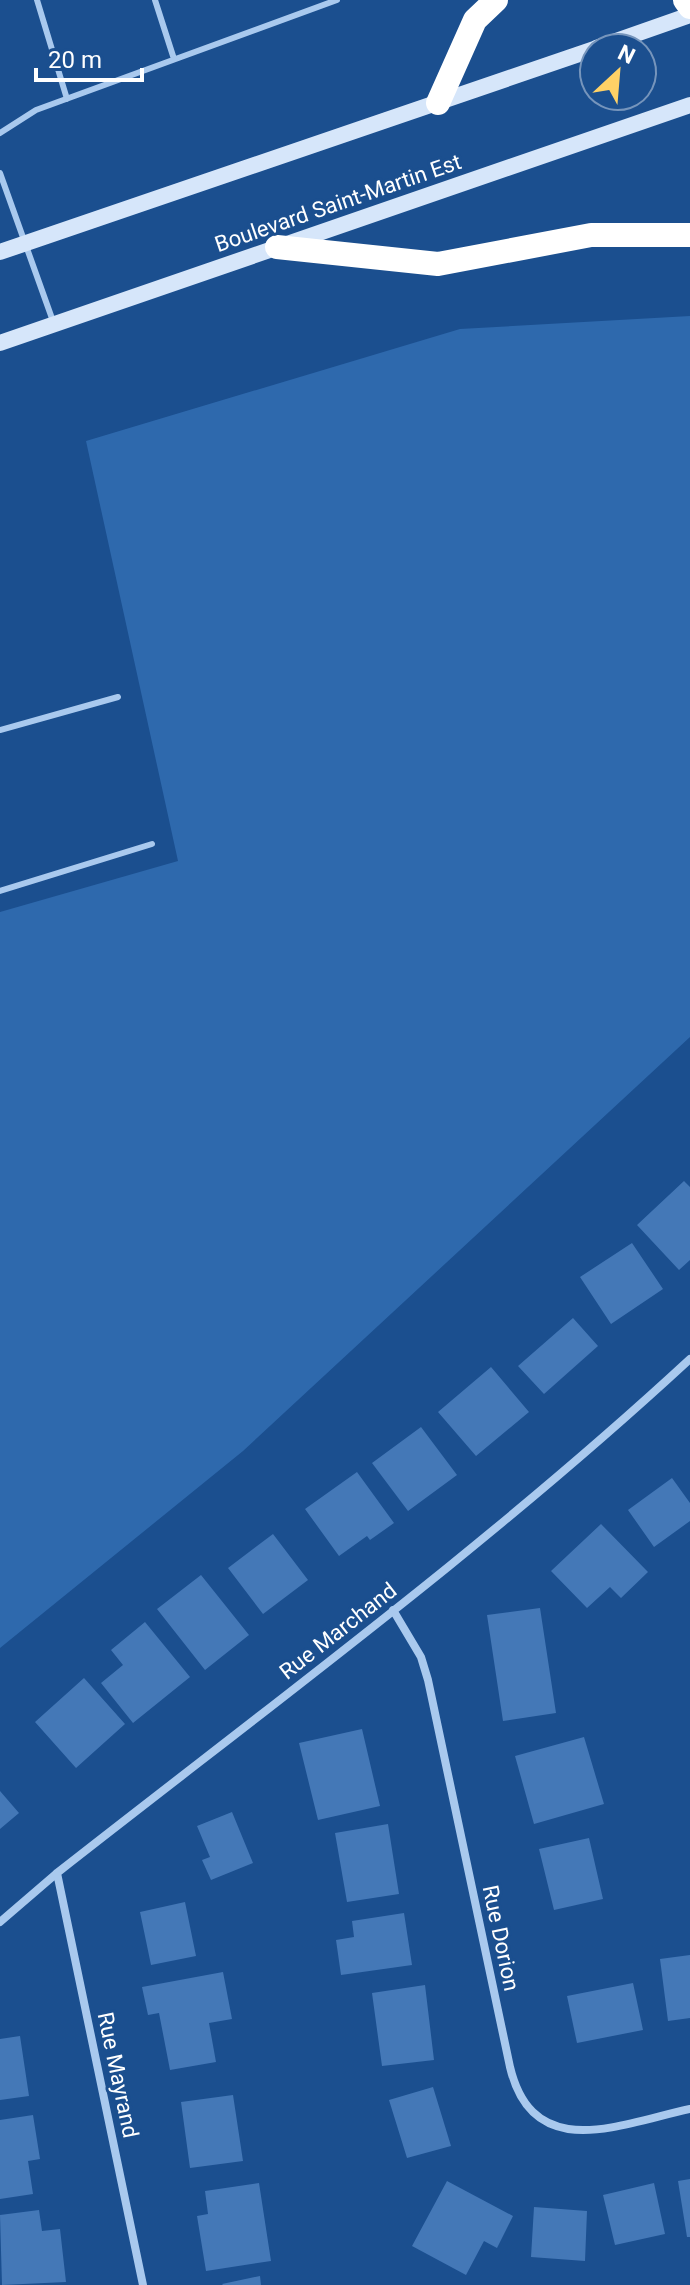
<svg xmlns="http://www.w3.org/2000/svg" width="690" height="2285" viewBox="0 0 690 2285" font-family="Roboto,sans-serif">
<rect width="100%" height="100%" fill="#1b4f8f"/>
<path fill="#2e69ad" d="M690,316V1037L243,1451L0,1648V912L178,861L86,441L460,329Z"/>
<path fill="#4478b7" d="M684,1181L690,1187V1260L679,1270L637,1225Z
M632,1243L663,1289L611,1324L580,1277Z
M573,1318L598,1346L544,1394L518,1366Z
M491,1367L529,1412L476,1456L438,1412Z
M421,1427L457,1475L408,1511L372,1463Z
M357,1472L394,1523L370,1540L367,1536L339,1556L305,1509Z
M672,1478L690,1503V1521L654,1547L628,1510Z
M601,1524L648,1572L621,1598L610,1587L587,1608L551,1571Z
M273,1534L308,1580L263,1614L228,1568Z
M201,1575L249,1635L205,1670L157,1609Z
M540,1608L556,1713L503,1721L487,1615Z
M145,1622L190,1677L133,1723L101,1683L123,1665L111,1650Z
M84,1678L125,1724L76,1768L35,1722Z
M362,1729L380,1806L318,1820L299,1743Z
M584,1737L604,1804L534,1824L515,1756Z
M0,1791L19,1813L0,1829Z
M232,1812L253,1863L211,1880L202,1860L210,1857L197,1826Z
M388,1824L399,1894L347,1902L335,1833Z
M589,1838L603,1899L554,1910L539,1849Z
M185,1902L196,1956L151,1965L140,1912Z
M404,1913L412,1965L341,1975L336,1940L354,1937L352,1921Z
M690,1955V2018L668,2021L660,1959Z
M223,1972L232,2019L209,2023L216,2062L170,2070L159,2013L148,2015L142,1987Z
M633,1983L643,2030L577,2043L567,1996Z
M425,1985L434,2060L382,2066L372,1993Z
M20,2036L29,2096L0,2100V2039Z
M433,2087L451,2146L407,2158L389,2100Z
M233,2095L243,2161L190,2168L181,2102Z
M33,2115L40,2159L28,2161L33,2194L0,2199V2120Z
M690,2179V2237H687L678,2181Z
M447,2181L513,2216L497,2248L484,2241L466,2275L412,2246Z
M259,2183L271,2261L206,2271L197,2216L208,2214L205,2191Z
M654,2183L665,2234L615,2245L603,2195Z
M534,2207L587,2211L585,2261L531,2257Z
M39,2210L42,2231L60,2229L66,2282L2,2285L0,2215Z
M260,2276L261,2285H223L222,2284Z"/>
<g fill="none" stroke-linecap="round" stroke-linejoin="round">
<path stroke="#a9c9ee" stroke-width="6" d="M37,0L67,99
M155,0L174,59
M0,133L36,110L337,0
M0,173L54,324
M0,730L118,697
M0,891L152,844"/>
<path stroke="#a9c9ee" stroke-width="8" d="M393,1610L421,1657L428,1680L510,2067C533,2164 620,2124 690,2109
M57,1873L143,2285
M0,1922L57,1873C271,1705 490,1544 690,1359"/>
<path stroke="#d6e6fa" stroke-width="16" d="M596,48L690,15
M0,252L594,49
M0,343L690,105"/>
<path stroke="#fff" stroke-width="24" d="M685,0L690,7
M438,103L475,20L496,0
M277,247L438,264L591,235H690"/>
</g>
<g text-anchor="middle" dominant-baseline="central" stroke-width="6" stroke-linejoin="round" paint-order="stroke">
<g font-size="22" fill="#fff" stroke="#1b4f8f">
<text transform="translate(338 203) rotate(-19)">Boulevard Saint-Martin Est</text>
<text transform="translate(338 1631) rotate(-38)">Rue Marchand</text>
<text transform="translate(501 1938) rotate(78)">Rue Dorion</text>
<text transform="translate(118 2075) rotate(78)">Rue Mayrand</text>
</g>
</g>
<g transform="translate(618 72) rotate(26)"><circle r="38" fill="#1b4f8f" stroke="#7695bc" stroke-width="2"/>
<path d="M0-6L14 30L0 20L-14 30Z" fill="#ffd166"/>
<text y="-12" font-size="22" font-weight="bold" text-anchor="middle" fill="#ffffff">N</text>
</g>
<path d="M36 68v12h106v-12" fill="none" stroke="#ffffff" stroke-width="4"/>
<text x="48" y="68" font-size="24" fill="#ffffff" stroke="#1b4f8f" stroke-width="6" paint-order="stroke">20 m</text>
</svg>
